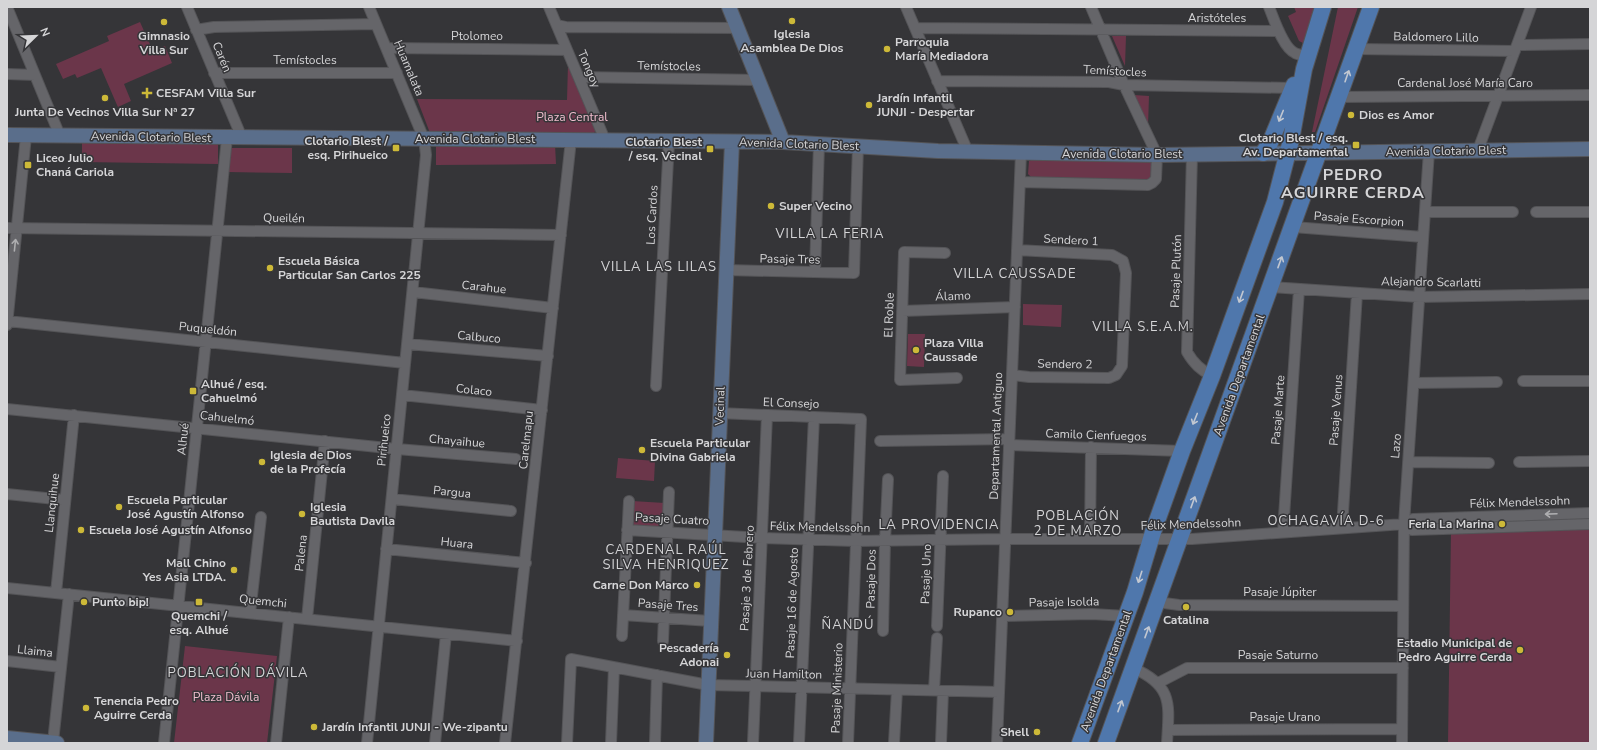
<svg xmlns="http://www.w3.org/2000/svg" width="1597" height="750" viewBox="0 0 1597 750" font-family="'Nunito Sans',sans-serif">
<rect width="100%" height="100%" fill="#353538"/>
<path fill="#6b364a" d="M1294,7H1317L1303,43L1299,41L1288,16L1296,12Z
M1338,7H1358L1315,132H1312Z
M140,22L153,51L165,46L172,63L124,84L131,101L118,107L117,105L101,68L77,78L75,74L63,79L56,64L109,41L107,36Z
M1112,36H1126L1125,66Z
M568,64L597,129L593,134L430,133L417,99L567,100Z
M1134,95L1149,96L1148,126Z
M82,142L218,144V164L82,162Z
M555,144L556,164L436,165V145Z
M230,148H292V173L227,172Z
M1031,160H1156V181L1032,178L1028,174L1029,161Z
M1023,304L1062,305L1061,327L1023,325Z
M908,334H925L924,367L907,366Z
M618,458L655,461L654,481L616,478Z
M632,501L665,503L663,527L631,525Z
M1590,529V743H1448L1451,530Z
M185,646L277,656L267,743H174Z"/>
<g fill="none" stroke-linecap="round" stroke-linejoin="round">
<g stroke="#545457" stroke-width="12">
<path id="street" d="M7,7L60,136
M187,7L242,138
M549,7L605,140
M906,7L968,152
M1269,7C1274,19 1283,48 1295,53C1298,55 1303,55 1307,56
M557,25L566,27L738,28
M915,28L1279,31
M196,30L214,27L376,24
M1517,45L1590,44
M386,48L567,50
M1356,49L1515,51
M214,73H397
M7,74L35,75
M579,77L758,80
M937,81L1109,82L1124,85L1292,88
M1340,97L1590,95
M1478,150L1531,7
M1192,154L1187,352C1194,364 1201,370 1212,376
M1020,182L1148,185L1152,183L1156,179L1157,155L1124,85L1091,7
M1425,212H1513
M1536,212H1590
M1293,227L1423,237
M7,228L561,235
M945,253L904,252L900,380L957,378
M726,270L854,273L858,146
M815,272L819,144
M1271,287L1419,297L1590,294
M413,292L553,308
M902,311L1015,307
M7,321L405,363
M7,325L26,136
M407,344L548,356
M1012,375L1029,377L1109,378L1116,375L1122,366L1126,273L1123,261L1112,255L1017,250
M1523,381H1590
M1414,383L1497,382
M656,386L669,141
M402,395L542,410
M7,409L397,449L516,459
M719,413L861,419L848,743
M880,441L1009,439
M1009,445L1182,451
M1408,462L1489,463
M1519,462L1590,461
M7,494L65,500
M392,499L511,511
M1404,524L1412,530L1590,524
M1342,528L1357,293
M627,530L762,538L855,541L1005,539H1192L1404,524L1413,519L1590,513
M1283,532L1299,289
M1090,539L1091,447
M386,549L526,563
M7,588L517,641
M56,593L74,415
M1157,602L1179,605L1403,606
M250,613L261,517
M623,615L710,621
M1002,616L1092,614L1126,616
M307,619L325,441
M937,626L943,476
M883,631L885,541L888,479
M622,636L629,501
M663,641L669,492
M7,661L61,667
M1133,668C1174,686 1169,705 1167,743
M1158,683L1187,668H1403
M934,690L937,638
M1168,730L1402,729
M53,742L69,594
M164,743L227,138
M276,743L289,617
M367,743L426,155L424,139L369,7
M435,743L446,634
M505,743L571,140
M567,743L571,659L708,685L999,692
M611,743L614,667
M655,743L657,675
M753,743L767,415
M799,743L814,417
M894,743L897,690
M941,743L943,691
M997,743L1021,153
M1402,743L1404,524L1429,151"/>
</g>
<g stroke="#545457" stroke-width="16">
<path id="secondary" d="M729,7L783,142
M7,135L783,142L938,151L1157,155L1590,149
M7,738L57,743
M706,743L732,142"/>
</g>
<g stroke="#545457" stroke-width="18">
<path id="primary" d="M1263,153L1270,143L1294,85
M1080,743L1135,592L1153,532L1182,451L1212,376L1275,202L1291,140L1304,69L1323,7
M1106,743L1371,7"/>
</g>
<use href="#street" stroke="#656569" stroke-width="10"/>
<use href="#secondary" stroke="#5a6e8b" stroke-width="14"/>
<use href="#primary" stroke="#4f77ac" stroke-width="16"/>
</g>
<defs><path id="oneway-shaft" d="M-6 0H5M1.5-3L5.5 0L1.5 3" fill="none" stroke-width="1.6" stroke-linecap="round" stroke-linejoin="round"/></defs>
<g stroke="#c1c7d1">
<use href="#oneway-shaft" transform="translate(1347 76) rotate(-71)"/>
<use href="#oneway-shaft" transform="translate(1281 116) rotate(112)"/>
<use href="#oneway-shaft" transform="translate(1280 262) rotate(-70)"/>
<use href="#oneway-shaft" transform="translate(1241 297) rotate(110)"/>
<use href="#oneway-shaft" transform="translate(1195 419) rotate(112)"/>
<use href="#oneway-shaft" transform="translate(1193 502) rotate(-70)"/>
<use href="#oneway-shaft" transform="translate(1140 577) rotate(108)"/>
<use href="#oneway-shaft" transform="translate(1147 632) rotate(-70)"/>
<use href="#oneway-shaft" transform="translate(1120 706) rotate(-70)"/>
</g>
<g stroke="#aeaeb0">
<use href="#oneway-shaft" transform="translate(15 245) rotate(-84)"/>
<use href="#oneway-shaft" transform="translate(1551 514) rotate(178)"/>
</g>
<g fill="#cdb938" stroke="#353538" stroke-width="1.5">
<circle cx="792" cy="21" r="4"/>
<circle cx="164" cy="22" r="4"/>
<circle cx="887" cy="49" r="4"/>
<path d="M145 87h4v4h4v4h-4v4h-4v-4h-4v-4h4z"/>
<circle cx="105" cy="98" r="4"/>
<circle cx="869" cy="105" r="4"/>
<circle cx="1351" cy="115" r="4"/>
<rect x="1352" y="141" width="8" height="8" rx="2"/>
<rect x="392" y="144" width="8" height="8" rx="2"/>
<rect x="706" y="145" width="8" height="8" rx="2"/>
<rect x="24" y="161" width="8" height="8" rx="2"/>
<circle cx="771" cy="206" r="4"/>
<circle cx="270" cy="268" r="4"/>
<circle cx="916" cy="350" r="4"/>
<rect x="189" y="387" width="8" height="8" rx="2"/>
<circle cx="642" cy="450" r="4"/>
<circle cx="262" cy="462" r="4"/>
<circle cx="119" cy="507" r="4"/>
<circle cx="302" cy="514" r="4"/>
<circle cx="1502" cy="524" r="4"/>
<circle cx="81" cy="530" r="4"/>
<circle cx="234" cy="570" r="4"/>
<circle cx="697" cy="585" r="4"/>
<circle cx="84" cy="602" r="4"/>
<rect x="195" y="598" width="8" height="8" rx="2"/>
<circle cx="1186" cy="607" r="4"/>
<circle cx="1010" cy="612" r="4"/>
<circle cx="1520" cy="650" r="4"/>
<circle cx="727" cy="655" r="4"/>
<circle cx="86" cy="708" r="4"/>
<circle cx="314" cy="727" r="4"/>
<circle cx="1037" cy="732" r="4"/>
</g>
<g text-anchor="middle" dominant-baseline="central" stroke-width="3" stroke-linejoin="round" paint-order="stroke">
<g font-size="12" fill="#d5d5d7" stroke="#353538">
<text x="1217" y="18">Aristóteles</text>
<text x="477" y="36">Ptolomeo</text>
<text transform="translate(1436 37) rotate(1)">Baldomero Lillo</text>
<text transform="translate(222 57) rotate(67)">Carén</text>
<text x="305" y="60">Temístocles</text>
<text transform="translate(669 66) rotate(1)">Temístocles</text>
<text transform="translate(409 68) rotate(67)">Huamalata</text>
<text transform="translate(589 69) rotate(67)">Tongoy</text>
<text transform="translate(1115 71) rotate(3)">Temístocles</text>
<text x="1465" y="83">Cardenal José María Caro</text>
<text transform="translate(151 137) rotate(1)">Avenida Clotario Blest</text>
<text x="475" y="139">Avenida Clotario Blest</text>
<text transform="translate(799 144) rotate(2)">Avenida Clotario Blest</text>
<text transform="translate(1446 151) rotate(-1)">Avenida Clotario Blest</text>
<text x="1122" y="154">Avenida Clotario Blest</text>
<text transform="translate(652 215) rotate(-87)">Los Cardos</text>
<text transform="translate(284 218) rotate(1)">Queilén</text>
<text transform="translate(1359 219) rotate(4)">Pasaje Escorpion</text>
<text transform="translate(1071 240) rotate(3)">Sendero 1</text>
<text transform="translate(790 259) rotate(1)">Pasaje Tres</text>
<text transform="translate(1176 271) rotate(-88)">Pasaje Plutón</text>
<text transform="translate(1431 282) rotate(1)">Alejandro Scarlatti</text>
<text transform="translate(484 287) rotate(6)">Carahue</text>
<text transform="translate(953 296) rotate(-2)">Álamo</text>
<text transform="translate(889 315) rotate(-88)">El Roble</text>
<text transform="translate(208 329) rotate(6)">Puqueldón</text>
<text transform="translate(479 337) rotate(5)">Calbuco</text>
<text transform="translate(1065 364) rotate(1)">Sendero 2</text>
<text transform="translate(1239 375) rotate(-70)">Avenida Departamental</text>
<text transform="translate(474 390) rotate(6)">Colaco</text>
<text transform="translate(791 403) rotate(2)">El Consejo</text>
<text transform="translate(720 406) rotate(-88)">Vecinal</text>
<text transform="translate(1278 410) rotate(-86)">Pasaje Marte</text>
<text transform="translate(1336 410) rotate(-86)">Pasaje Venus</text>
<text transform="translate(227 418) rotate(6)">Cahuelmó</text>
<text transform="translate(1096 435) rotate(2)">Camilo Cienfuegos</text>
<text transform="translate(996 436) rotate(-88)">Departamental Antiguo</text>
<text transform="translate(183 439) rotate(-84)">Alhué</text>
<text transform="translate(384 440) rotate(-84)">Pirihueico</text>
<text transform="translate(526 440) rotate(-84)">Carelmapu</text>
<text transform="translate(457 441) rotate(5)">Chayaihue</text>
<text transform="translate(1396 446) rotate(-85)">Lazo</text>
<text transform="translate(452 492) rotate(6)">Pargua</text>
<text transform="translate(1520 502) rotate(-2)">Félix Mendelssohn</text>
<text transform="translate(52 503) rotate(-84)">Llanquihue</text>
<text transform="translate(672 519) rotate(3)">Pasaje Cuatro</text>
<text transform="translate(1191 524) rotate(-2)">Félix Mendelssohn</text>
<text transform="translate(820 527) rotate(1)">Félix Mendelssohn</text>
<text transform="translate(457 543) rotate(6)">Huara</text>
<text transform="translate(301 553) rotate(-84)">Palena</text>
<text transform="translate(926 574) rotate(-88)">Pasaje Uno</text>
<text transform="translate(747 578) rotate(-87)">Pasaje 3 de Febrero</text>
<text transform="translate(871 579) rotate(-89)">Pasaje Dos</text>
<text x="1280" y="592">Pasaje Júpiter</text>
<text transform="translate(263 601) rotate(6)">Quemchi</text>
<text transform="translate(1064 602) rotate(-1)">Pasaje Isolda</text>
<text transform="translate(792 603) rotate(-88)">Pasaje 16 de Agosto</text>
<text transform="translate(668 605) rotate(4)">Pasaje Tres</text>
<text transform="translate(35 651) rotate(6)">Llaima</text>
<text x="1278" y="655">Pasaje Saturno</text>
<text transform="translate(1106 671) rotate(-70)">Avenida Departamental</text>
<text transform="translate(784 674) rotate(1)">Juan Hamilton</text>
<text transform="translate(837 688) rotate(-88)">Pasaje Ministerio</text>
<text x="1285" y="717">Pasaje Urano</text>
</g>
<g font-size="12" font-weight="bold" fill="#d5d5d7" stroke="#353538" text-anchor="start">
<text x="792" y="34" text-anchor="middle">Iglesia<tspan x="792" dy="14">Asamblea De Dios</tspan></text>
<text x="164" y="36" text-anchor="middle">Gimnasio<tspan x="164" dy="14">Villa Sur</tspan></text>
<text x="895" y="42">Parroquia<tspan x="895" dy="14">María Mediadora</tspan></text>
<text x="156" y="93">CESFAM Villa Sur</text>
<text x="877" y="98">Jardín Infantil<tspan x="877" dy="14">JUNJI - Despertar</tspan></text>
<text x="105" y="112" text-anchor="middle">Junta De Vecinos Villa Sur Nª 27</text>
<text x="1359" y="115">Dios es Amor</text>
<text x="1348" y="138" text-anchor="end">Clotario Blest / esq.<tspan x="1348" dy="14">Av. Departamental</tspan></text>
<text x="388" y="141" text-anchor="end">Clotario Blest /<tspan x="388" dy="14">esq. Pirihueico</tspan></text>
<text x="702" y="142" text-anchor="end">Clotario Blest<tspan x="702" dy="14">/ esq. Vecinal</tspan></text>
<text x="36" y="158">Liceo Julio<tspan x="36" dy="14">Chaná Cariola</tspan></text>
<text x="779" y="206">Super Vecino</text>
<text x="278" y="261">Escuela Básica<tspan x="278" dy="14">Particular San Carlos 225</tspan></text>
<text x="924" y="343">Plaza Villa<tspan x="924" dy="14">Caussade</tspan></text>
<text x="201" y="384">Alhué / esq.<tspan x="201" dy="14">Cahuelmó</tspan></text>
<text x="650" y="443">Escuela Particular<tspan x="650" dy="14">Divina Gabriela</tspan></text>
<text x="270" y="455">Iglesia de Dios<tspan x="270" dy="14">de la Profecía</tspan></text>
<text x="127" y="500">Escuela Particular<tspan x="127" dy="14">José Agustín Alfonso</tspan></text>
<text x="310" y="507">Iglesia<tspan x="310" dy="14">Bautista Davila</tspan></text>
<text x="1494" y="524" text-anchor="end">Feria La Marina</text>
<text x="89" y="530">Escuela José Agustín Alfonso</text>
<text x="226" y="563" text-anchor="end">Mall Chino<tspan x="226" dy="14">Yes Asia LTDA.</tspan></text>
<text x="689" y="585" text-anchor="end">Carne Don Marco</text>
<text x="92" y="602">Punto bip!</text>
<text x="1002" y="612" text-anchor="end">Rupanco</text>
<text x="199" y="616" text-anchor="middle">Quemchi /<tspan x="199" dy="14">esq. Alhué</tspan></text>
<text x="1186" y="620" text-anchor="middle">Catalina</text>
<text x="1512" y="643" text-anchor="end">Estadio Municipal de<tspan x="1512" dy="14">Pedro Aguirre Cerda</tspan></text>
<text x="719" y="648" text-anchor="end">Pescadería<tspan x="719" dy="14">Adonai</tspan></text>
<text x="94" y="701">Tenencia Pedro<tspan x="94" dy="14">Aguirre Cerda</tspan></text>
<text x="322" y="727">Jardín Infantil JUNJI - We-zipantu</text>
<text x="1029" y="732" text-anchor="end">Shell</text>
</g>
<g font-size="12" fill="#f2becf" stroke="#353538">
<text x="572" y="117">Plaza Central</text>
<text x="226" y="697">Plaza Dávila</text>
</g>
<g font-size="13" letter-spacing="1" fill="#d5d5d7" stroke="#353538">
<text x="830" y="234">VILLA LA FERIA</text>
<text x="659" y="267">VILLA LAS LILAS</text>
<text x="1015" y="274">VILLA CAUSSADE</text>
<text x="1143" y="327">VILLA S.E.A.M.</text>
<text x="1078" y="516">POBLACIÓN<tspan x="1078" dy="15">2 DE MARZO</tspan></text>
<text x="1326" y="521">OCHAGAVÍA D-6</text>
<text x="939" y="525">LA PROVIDENCIA</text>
<text x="666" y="550">CARDENAL RAÚL<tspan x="666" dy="15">SILVA HENRIQUEZ</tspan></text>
<text x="848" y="625">ÑANDÚ</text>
<text x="238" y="673">POBLACIÓN DÁVILA</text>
</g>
<g font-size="16" font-weight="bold" letter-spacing="1" fill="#d5d5d7" stroke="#353538">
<text x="1353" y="175">PEDRO<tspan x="1353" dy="18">AGUIRRE CERDA</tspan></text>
</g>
</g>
<rect width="1597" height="750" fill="none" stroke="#d5d5d7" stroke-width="16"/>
<g transform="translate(36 36) rotate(67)" stroke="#353538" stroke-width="3" paint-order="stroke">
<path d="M0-3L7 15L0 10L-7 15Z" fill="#d5d5d7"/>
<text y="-6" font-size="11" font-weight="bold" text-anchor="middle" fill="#d5d5d7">N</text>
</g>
</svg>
